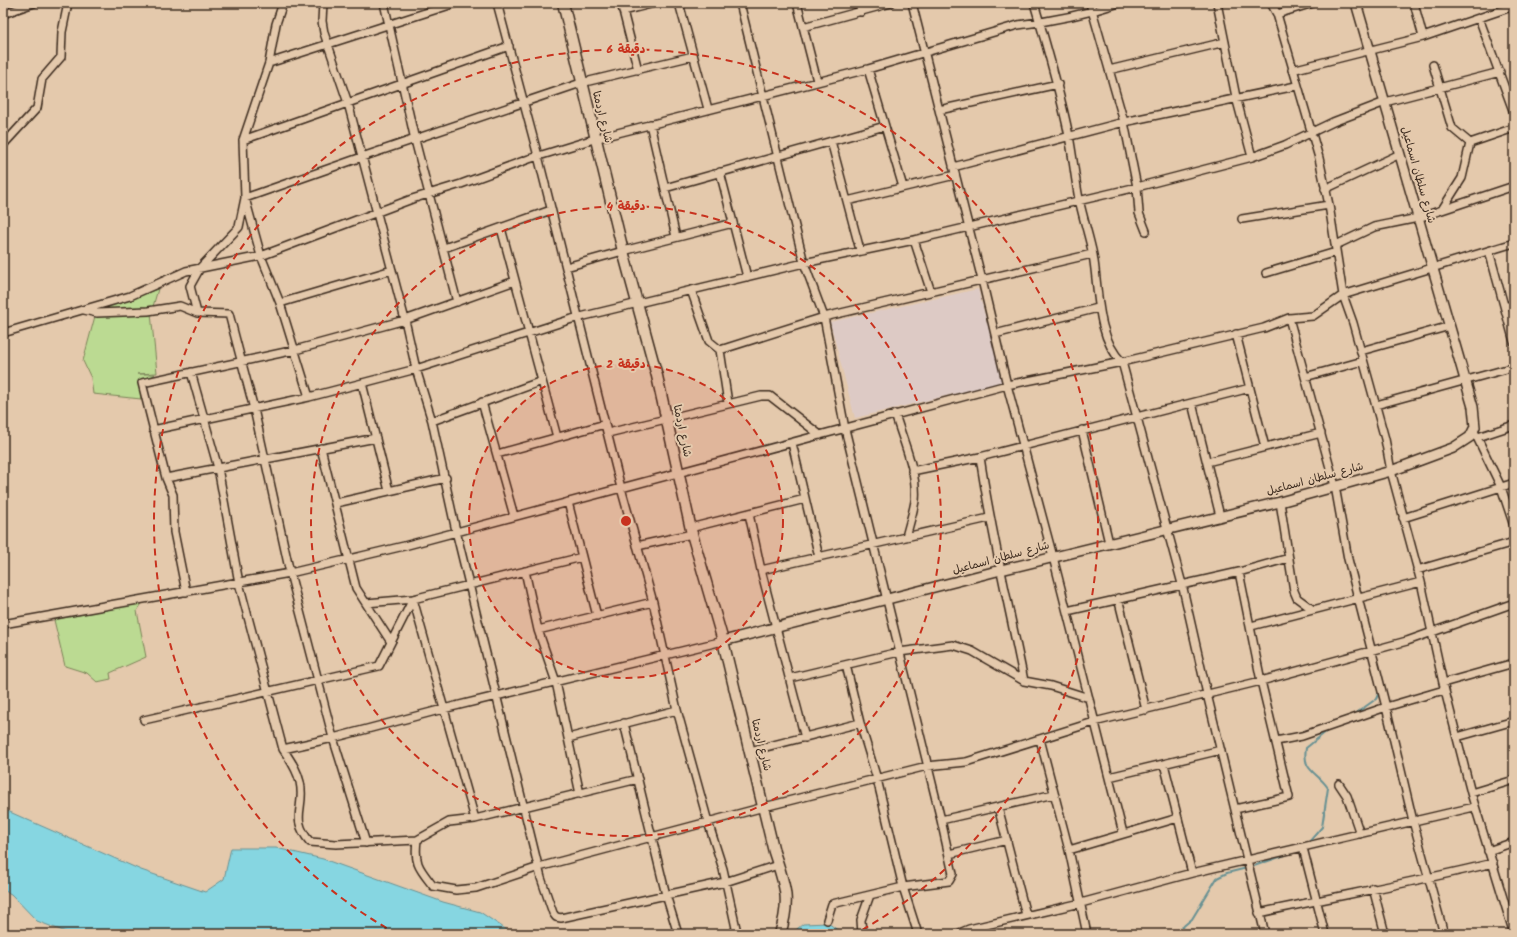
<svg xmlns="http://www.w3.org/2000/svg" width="1517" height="937" viewBox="0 0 1517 937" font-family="Kalam,'Playpen Sans Arabic',sans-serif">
<rect width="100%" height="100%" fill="#e4c9ac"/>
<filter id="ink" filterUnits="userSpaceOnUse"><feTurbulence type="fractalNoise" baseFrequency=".025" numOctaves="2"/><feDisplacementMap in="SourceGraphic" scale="8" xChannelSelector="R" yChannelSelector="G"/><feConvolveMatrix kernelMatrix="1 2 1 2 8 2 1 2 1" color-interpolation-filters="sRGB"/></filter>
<g filter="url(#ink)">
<path fill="#ddcac5" d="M978,289L1003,382L855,418L830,322Z"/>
<path fill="#bbda92" stroke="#7b8258" d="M158,289L152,310L97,309Z
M151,313L157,373L137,374H155L140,386L141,399L93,394L91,378L83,361L95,316Z
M143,602L137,611L146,657L110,673L111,679L97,682L87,673L65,666L54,620Z"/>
<path fill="#86d6e1" stroke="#689193" d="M3,809L141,870L205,892L224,879L231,848H276L323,859L443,902L480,912L513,934H71L37,921L11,894L3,890Z
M828,923L843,934H791L803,924Z"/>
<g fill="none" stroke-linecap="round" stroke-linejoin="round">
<path stroke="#689193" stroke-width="2" d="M1355,714L1376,699L1379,692
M1309,842L1322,827L1328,788C1317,771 1302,772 1306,748L1327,731
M1251,867L1288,854
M1168,934L1180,929L1192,919L1217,878L1227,873L1247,868"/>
<g stroke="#3b2a1e" stroke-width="10">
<path id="minor" d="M283,3L276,24L269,63L243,140L245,198L261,256L280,303L309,397
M323,3L322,21L324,33L348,103L405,320L416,369L432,421L456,531L541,878L553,913L556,917L561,918L725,882L778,865
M384,3L415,140L457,302
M497,3L538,156L621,488L653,602L677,710L708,822L723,869L736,928L733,934
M621,3L638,70
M679,3L708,109
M740,3L804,263L824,317L845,429L941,820L953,874L949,881L903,887L832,904L827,920
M797,3L817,81
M858,3L861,12
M912,3L982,280L1007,385L1053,557L1123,833
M1034,3C1047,47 1060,91 1069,136C1073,157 1075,178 1079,199C1083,218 1089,236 1093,255C1099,288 1096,337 1122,362L1182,584L1207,694L1265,934
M1090,3L1124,122L1137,187L1139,213L1146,231
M1217,3L1236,97L1252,157
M1271,3L1277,14L1319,158L1329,205L1343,295L1353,323L1385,439L1391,471L1421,582L1443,683L1471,793L1514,934
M1414,3L1423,37
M623,11L655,3
M3,14L34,3
M1277,14L1313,3
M1479,18L1514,113
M803,27L891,3
M269,63L456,3
M1433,65L1452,128L1470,143L1462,178L1443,208
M868,69L903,187
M1109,70L1225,42
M1292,70L1423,37L1514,6
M939,110L1058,84
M650,124L676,237
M243,140L509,46
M831,141L860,250
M1470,143L1514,128
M3,145L37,108L42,79L61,57L62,32L68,3
M953,167L1124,122L1296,86
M720,172L747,277
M665,188L885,126
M1325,189L1400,154
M847,201L955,175
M1242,219L1329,205
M501,228L557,437
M914,240L931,292
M1336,245L1374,227L1418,218L1514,186
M444,248L551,210
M1489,251L1514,342
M566,267L623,251L733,223
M1266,273L1336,252
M691,290L709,341L720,350L728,403
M280,303L392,270
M1505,307L1514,304
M84,310L97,313L148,311L180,306L197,313L229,314L254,409L290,573L333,738L366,843
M197,313L190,286L200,268L239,227L245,198L362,157L581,83L693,56
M1289,318L1335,486L1348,559L1386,707L1413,821L1444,934
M3,333L130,296L186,271L261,256L412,199L461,184L529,159L594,139L868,69L1018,25C1053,21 1086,14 1119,3
M995,334L1098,308
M1236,334L1265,447
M720,350L824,317L1092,254
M1361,351L1450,326
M191,372L218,468L239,583L283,749C290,760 297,769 300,782C306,808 289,817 310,842L336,844L417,840
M1305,377L1363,361
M362,383L389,491
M482,402L514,516
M1192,403L1220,516
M1376,405L1514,367
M895,414C903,441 918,473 915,501C913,513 909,525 906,537
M432,421L542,381
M153,430L309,397L416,369L572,319L804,263L914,240L1137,187L1252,157L1285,145L1333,122L1385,102L1500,72
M1082,430L1109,543
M1474,431L1501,487L1514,526
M608,433L761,396H770L820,435
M1478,437L1514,425
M792,443L819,557
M321,448L356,588L391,642
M497,454L605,424
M980,457C991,532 1009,606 1024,681
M1207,462L1321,433
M912,471L980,457L1250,388
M166,478L376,438
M568,502L597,616
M1280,502L1294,591L1297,598L1312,609
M336,503L446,478
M749,514L761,570L805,738
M1403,518L1514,483
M690,528L805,499
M637,546L692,534
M761,570L989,518
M1417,570L1514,542
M525,571L538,630L556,682L580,794
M186,592L174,532L173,495L166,478L142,383L295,350L405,320L515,281
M1118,598L1146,710
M366,603L413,599L475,819
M1067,611L1239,572L1289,558
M3,624L290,573L404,546L1007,385L1122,362L1264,328L1289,318L1313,316L1343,295L1514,243
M1251,626L1421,582
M538,630L653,602
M846,665L860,723L877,779L903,887L918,934
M790,678L899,652L953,645L972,651L1024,681L1051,686L1089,698
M1443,683L1514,663
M144,720L379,666L413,599L582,557
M624,723L666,895L678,934
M1457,737L1514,721
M568,738L677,710
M1040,739L1069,850L1087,934
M1276,741L1302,736L1386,707L1444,690
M283,749L333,738L443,709L723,641
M750,751L860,723
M1164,764L1192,873
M1109,777L1221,750
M638,779L475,819L449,822L417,840C414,864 419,868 433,886L456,890L476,888L539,867L764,807L927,766L966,762L1094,722L1261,681L1407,641L1514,603
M1339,784L1347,796L1360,834
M1471,793L1514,780
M998,807L1026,915
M1235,809L1289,797L1261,681L1239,572
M941,820L1054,794
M1303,848L1325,934
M1069,850L1178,818
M1488,851L1514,842
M949,854L1007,840
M1373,888L1385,934
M1259,913C1337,896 1416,882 1493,863
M862,934L861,920L870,895
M957,934L969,929L1081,903L1192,873L1474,807"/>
</g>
<g stroke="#3b2a1e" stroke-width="12">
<path id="tertiary" d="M723,641L1001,570L1280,502L1391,471L1453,448L1470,437L1475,427L1473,407L1356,3"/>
</g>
<g stroke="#3b2a1e" stroke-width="13">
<path id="secondary" d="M563,3L623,251L657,376L692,534L723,641L774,852C785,886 791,899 780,934"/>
</g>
<use href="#minor" stroke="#e4c9ac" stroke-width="7"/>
<use href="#tertiary" stroke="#e4c9ac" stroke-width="9"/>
<use href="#secondary" stroke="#e4c9ac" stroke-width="10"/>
</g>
</g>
<circle cx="626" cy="521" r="157" fill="#c8321e" fill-opacity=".12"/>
<g fill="none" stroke="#c8321e" stroke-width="2" stroke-dasharray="7 5">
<circle cx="626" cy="521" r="157"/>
<circle cx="626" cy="521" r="315"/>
<path d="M397 934A472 472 0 1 1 855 934"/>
</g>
<g text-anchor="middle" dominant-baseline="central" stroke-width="4" stroke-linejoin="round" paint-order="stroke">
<g font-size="11" fill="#3b2a1e" stroke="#e4c9ac">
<text transform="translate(602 117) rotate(76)">شارع اردمتا</text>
<text transform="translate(1418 175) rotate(74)">شارع سلطان اسماعيل</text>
<text transform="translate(682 431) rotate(78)">شارع اردمتا</text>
<text transform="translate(1315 479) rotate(-15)">شارع سلطان اسماعيل</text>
<text transform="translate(1001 558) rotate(-15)">شارع سلطان اسماعيل</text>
<text transform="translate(761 745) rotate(76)">شارع اردمتا</text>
</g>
</g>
<circle cx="626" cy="521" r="6" fill="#c8321e" stroke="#e4c9ac" stroke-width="2"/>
<g font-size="12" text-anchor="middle" font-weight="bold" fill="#c8321e" stroke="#e4c9ac" stroke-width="4" stroke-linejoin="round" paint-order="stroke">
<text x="626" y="53">6 دقيقة</text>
<text x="626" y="210">4 دقيقة</text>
<text x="626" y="368">2 دقيقة</text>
</g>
<rect width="1517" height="937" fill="none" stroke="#e4c9ac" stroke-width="16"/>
<rect x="8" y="8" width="1501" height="921" fill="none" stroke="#3b2a1e" stroke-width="1.5" filter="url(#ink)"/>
</svg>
